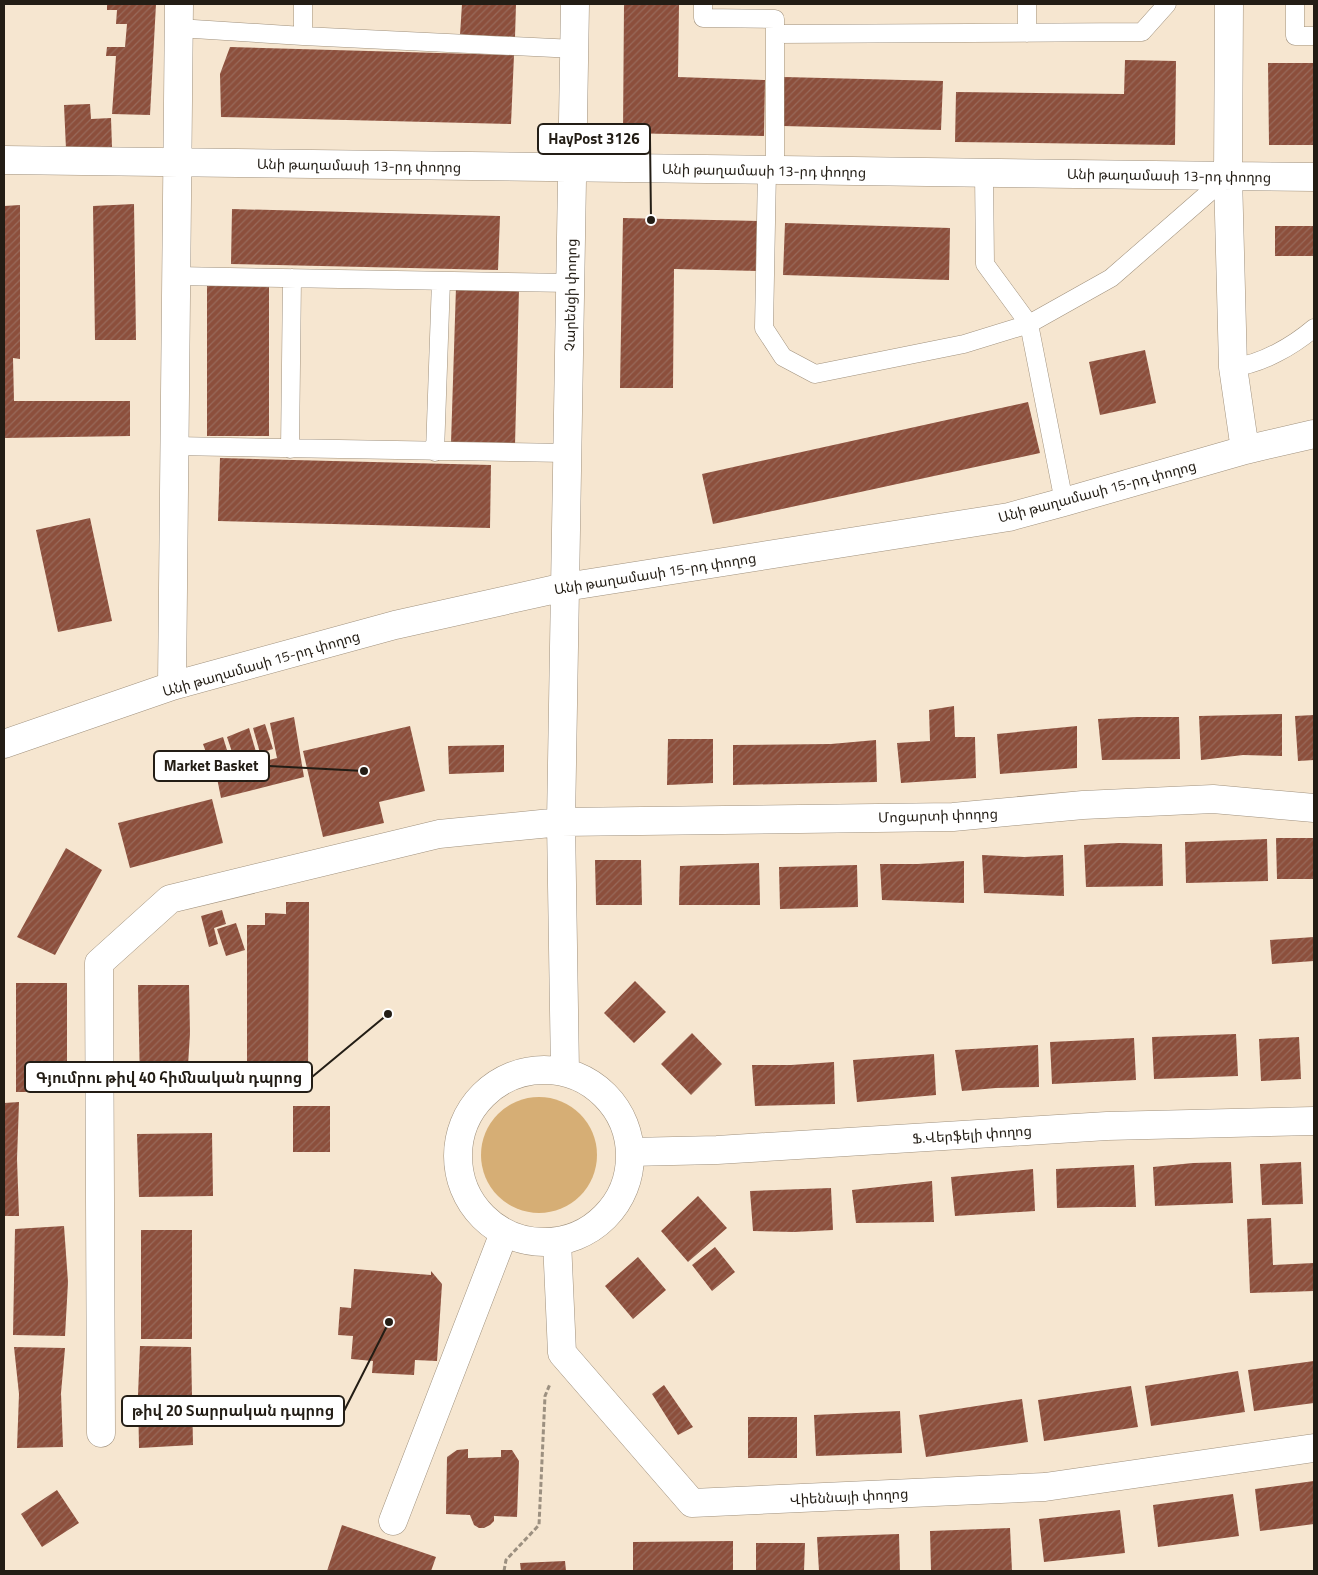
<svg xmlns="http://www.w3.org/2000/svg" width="1318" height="1575" viewBox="0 0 1318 1575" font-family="'Titillium Web','Noto Sans Armenian',sans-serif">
<defs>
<pattern id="building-hatch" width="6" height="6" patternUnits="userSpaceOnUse" patternTransform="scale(1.25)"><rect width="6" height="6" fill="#8c4f3c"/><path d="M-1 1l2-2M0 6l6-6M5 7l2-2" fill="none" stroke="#986a5b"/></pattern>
</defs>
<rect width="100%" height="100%" fill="#f6e6d0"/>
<path fill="#d6ae75" d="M481 1155a58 58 0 1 1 116 0a58 58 0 1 1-116 0Z"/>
<path fill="url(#building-hatch)" d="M107,4H156L150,115L112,114L116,56H106L107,47H125L127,24H116L117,10H107Z
M462,4H516L515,37L460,35Z
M624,4H679L678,77L765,80L764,136L623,133Z
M230,47L514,55L511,124L221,117L220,74Z
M1125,60L1176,61L1175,145L955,142L956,92L1124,94Z
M1268,63H1314V145H1269Z
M784,77L943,81L941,130L783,126Z
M90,104L91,119L111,118L112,147L66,149L64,105Z
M134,204L136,340H95L93,206Z
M20,205V359L13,358L14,401H130V436L4,438V206Z
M232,209L500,216L498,270L231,264Z
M623,218L759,221V271L674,269L673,388H620Z
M785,223L950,228L949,280L783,275Z
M1275,226H1314V256H1275Z
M207,285H269V436H207Z
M456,287L519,289L515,445L451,443Z
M1145,350L1156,403L1100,415L1089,362Z
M1028,402L1040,453L713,524L702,474Z
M220,458L491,465L490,528L218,521Z
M90,518L112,621L58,632L36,530Z
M954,706L955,737H975L976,778L901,783L897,743L930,741L929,710Z
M1282,714V756L1243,755L1201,760L1199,716Z
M1314,715V760L1298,761L1295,716Z
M294,717L304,777L221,798L216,773L277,758L270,723Z
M1136,717H1179L1180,759L1102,760L1098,719Z
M265,724L273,749L260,753L253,728Z
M410,726L425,791L379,802L384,823L323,837L303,751Z
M1077,726V768L1000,774L997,734Z
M249,728L257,755L235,761L227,737Z
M223,737L231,763L212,769L203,744Z
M668,739H713V783L667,785Z
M876,740L877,782L733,785V745L831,744Z
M504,745V772L449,774L448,746Z
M212,799L223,843L130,868L118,823Z
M1276,838H1314V879H1277Z
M1267,839L1268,881L1186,883L1185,842Z
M1119,843L1162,844L1163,886L1086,887L1084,845Z
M66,848L102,870L55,955L17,937Z
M982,855L1024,857L1063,855L1064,896L984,893Z
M595,860H641L642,905H596Z
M964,861V903L882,900L880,864H918Z
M759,863L760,905H679L680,866Z
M857,865L858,907L780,909L779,867Z
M286,902H309L308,1075H247V925H265V913L286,914Z
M222,910L226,924L214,928L218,944L209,947L201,916Z
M236,923L245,950L226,956L217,929Z
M1314,937V961L1272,964L1270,940Z
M635,981L666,1012L634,1043L604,1013Z
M16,983H67V1092H16Z
M138,985H189L190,1033L187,1082L140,1083Z
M692,1033L722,1064L691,1095L661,1064Z
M1236,1034L1238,1076L1154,1079L1152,1037Z
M1299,1037L1301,1079L1261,1081L1259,1039Z
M1134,1038L1136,1080L1052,1084L1050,1042Z
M1038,1045L1039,1087L996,1088L962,1091L955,1050Z
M934,1054L936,1095L857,1102L853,1060Z
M834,1062L835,1104L755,1106L752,1065H791Z
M19,1102L17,1159L19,1216H4V1103Z
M293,1106H330V1152H293Z
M212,1133L213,1196L139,1197L137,1134Z
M1231,1162L1233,1203L1155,1206L1153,1167L1193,1163Z
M1301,1162L1303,1204L1262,1205L1260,1164Z
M1134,1165L1136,1207H1098L1057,1208L1056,1169Z
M1033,1169L1035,1211L955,1216L951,1177Z
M932,1181L934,1222L856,1223L852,1190Z
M831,1188L833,1230L794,1232L753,1231L750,1191Z
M698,1196L727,1228L688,1262L661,1231Z
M1271,1218L1273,1265L1314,1263V1291L1250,1293L1247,1219Z
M64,1226L68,1282L65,1336L13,1335L15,1229Z
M141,1230H192V1339H141Z
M715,1247L735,1272L712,1291L692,1265Z
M638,1257L666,1290L633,1319L605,1286Z
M354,1269L431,1275V1271L442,1284L437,1361L415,1360L414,1375L372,1373L373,1361L351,1359L353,1336L338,1335L340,1307L351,1308Z
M140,1346L191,1347L193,1445L139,1448L138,1395Z
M14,1347L65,1348L61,1393L63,1447L17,1448L19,1394Z
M1314,1361V1403L1254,1411L1248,1370Z
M1238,1371L1245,1412L1151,1426L1145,1386Z
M664,1385L693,1427L678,1435L652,1394Z
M1131,1386L1138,1427L1044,1441L1038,1400Z
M1022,1399L1028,1442L926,1457L919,1415Z
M900,1411L902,1453L816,1456L814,1415Z
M748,1417H797V1458H748Z
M468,1449V1458L501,1457V1450H512L519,1461L517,1517L494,1516V1521L490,1525L484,1528H479L474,1525L470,1515L446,1514L447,1457L457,1450Z
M1314,1481V1524L1260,1531L1255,1489Z
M57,1490L79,1523L42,1547L21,1514Z
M1233,1494L1239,1536L1158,1547L1153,1505Z
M1120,1510L1125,1553L1044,1562L1039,1519Z
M342,1525L436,1557L431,1571H327Z
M1010,1528L1012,1571H931L930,1531Z
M899,1534L900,1571H819L817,1537Z
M733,1541V1571H633V1542Z
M756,1543H805L804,1571H756Z
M565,1561L566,1571H521L520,1563Z"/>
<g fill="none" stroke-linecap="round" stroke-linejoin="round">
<g stroke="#a0917d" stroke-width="19">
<path id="lane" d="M703,4V18L775,19V170
M1295,4V36H1314
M178,28L303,36L575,49
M1027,33V4
M775,34L1142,32L1167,4
M303,36V4
M767,170L764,328L783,357L815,374L964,344L1029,324L985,264L984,173
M176,276L571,283
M1233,367C1261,365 1294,345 1314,328
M174,446L566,453
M290,449L292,278
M435,452L441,281
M1064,502L1029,324L1111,278L1228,176"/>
</g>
<g stroke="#a0917d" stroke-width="29">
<path id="street" d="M1229,4L1228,176L1233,367L1245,450
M4,160L1314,177
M172,686L179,4
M4,744L172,686L395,625L565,587L1009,517L1064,502L1245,450L1314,434
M458 1156a86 86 0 1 1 172 0a86 86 0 1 1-172 0Z
M565,1072L561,822L575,4
M630,1152L717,1150L1107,1126L1314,1121
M557,1241L562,1353L692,1503L1045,1487L1314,1448
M101,1433L99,963L170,899L439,834L561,822L953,817L1083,805L1213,799L1314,808
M393,1521L504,1233"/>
</g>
<path stroke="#9c9080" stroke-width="3" stroke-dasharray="5 2.5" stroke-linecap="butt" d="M504,1571L506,1560L539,1525L545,1396L550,1384"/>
<use href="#lane" stroke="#fff" stroke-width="18"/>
<use href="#street" stroke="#fff" stroke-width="28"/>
</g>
<g text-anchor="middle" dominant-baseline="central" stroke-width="5" stroke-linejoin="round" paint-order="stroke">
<g font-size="14" fill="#231d15" stroke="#fff">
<text transform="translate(359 165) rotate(1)">Անի թաղամասի 13-րդ փողոց</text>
<text transform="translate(764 170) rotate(1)">Անի թաղամասի 13-րդ փողոց</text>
<text transform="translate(1169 175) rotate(1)">Անի թաղամասի 13-րդ փողոց</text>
<text transform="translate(570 295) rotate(-89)">Չարենցի փողոց</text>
<text transform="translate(1097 491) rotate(-15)">Անի թաղամասի 15-րդ փողոց</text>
<text transform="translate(655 573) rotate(-9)">Անի թաղամասի 15-րդ փողոց</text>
<text transform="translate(261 663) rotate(-16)">Անի թաղամասի 15-րդ փողոց</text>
<text transform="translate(938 815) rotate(-2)">Մոցարտի փողոց</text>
<text transform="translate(972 1134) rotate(-4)">Ֆ.Վերֆելի փողոց</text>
<text transform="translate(849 1496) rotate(-3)">Վիեննայի փողոց</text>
</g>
</g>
<path fill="none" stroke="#231d15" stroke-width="2" d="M651 220L650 139M364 771L269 766M388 1014L312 1077M389 1322L344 1411"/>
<g fill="#231d15" stroke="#fff" stroke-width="2">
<circle cx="651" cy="220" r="5"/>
<circle cx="364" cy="771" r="5"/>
<circle cx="388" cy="1014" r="5"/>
<circle cx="389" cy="1322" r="5"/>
</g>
<g fill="#fff" stroke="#231d15" stroke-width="2">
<rect x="538" y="124" width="112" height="30" rx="5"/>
<rect x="154" y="751" width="115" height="30" rx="5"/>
<rect x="25" y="1062" width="287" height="30" rx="5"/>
<rect x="122" y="1396" width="222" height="30" rx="5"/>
</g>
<g font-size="15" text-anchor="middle" font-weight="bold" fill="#231d15">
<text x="594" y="144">HayPost 3126</text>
<text x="211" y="771">Market Basket</text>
<text x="169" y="1083">Գյումրու թիվ 40 հիմնական դպրոց</text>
<text x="233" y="1416">թիվ 20 Տարրական դպրոց</text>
</g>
<rect width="1318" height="1575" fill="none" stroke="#231d15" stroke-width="10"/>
</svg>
